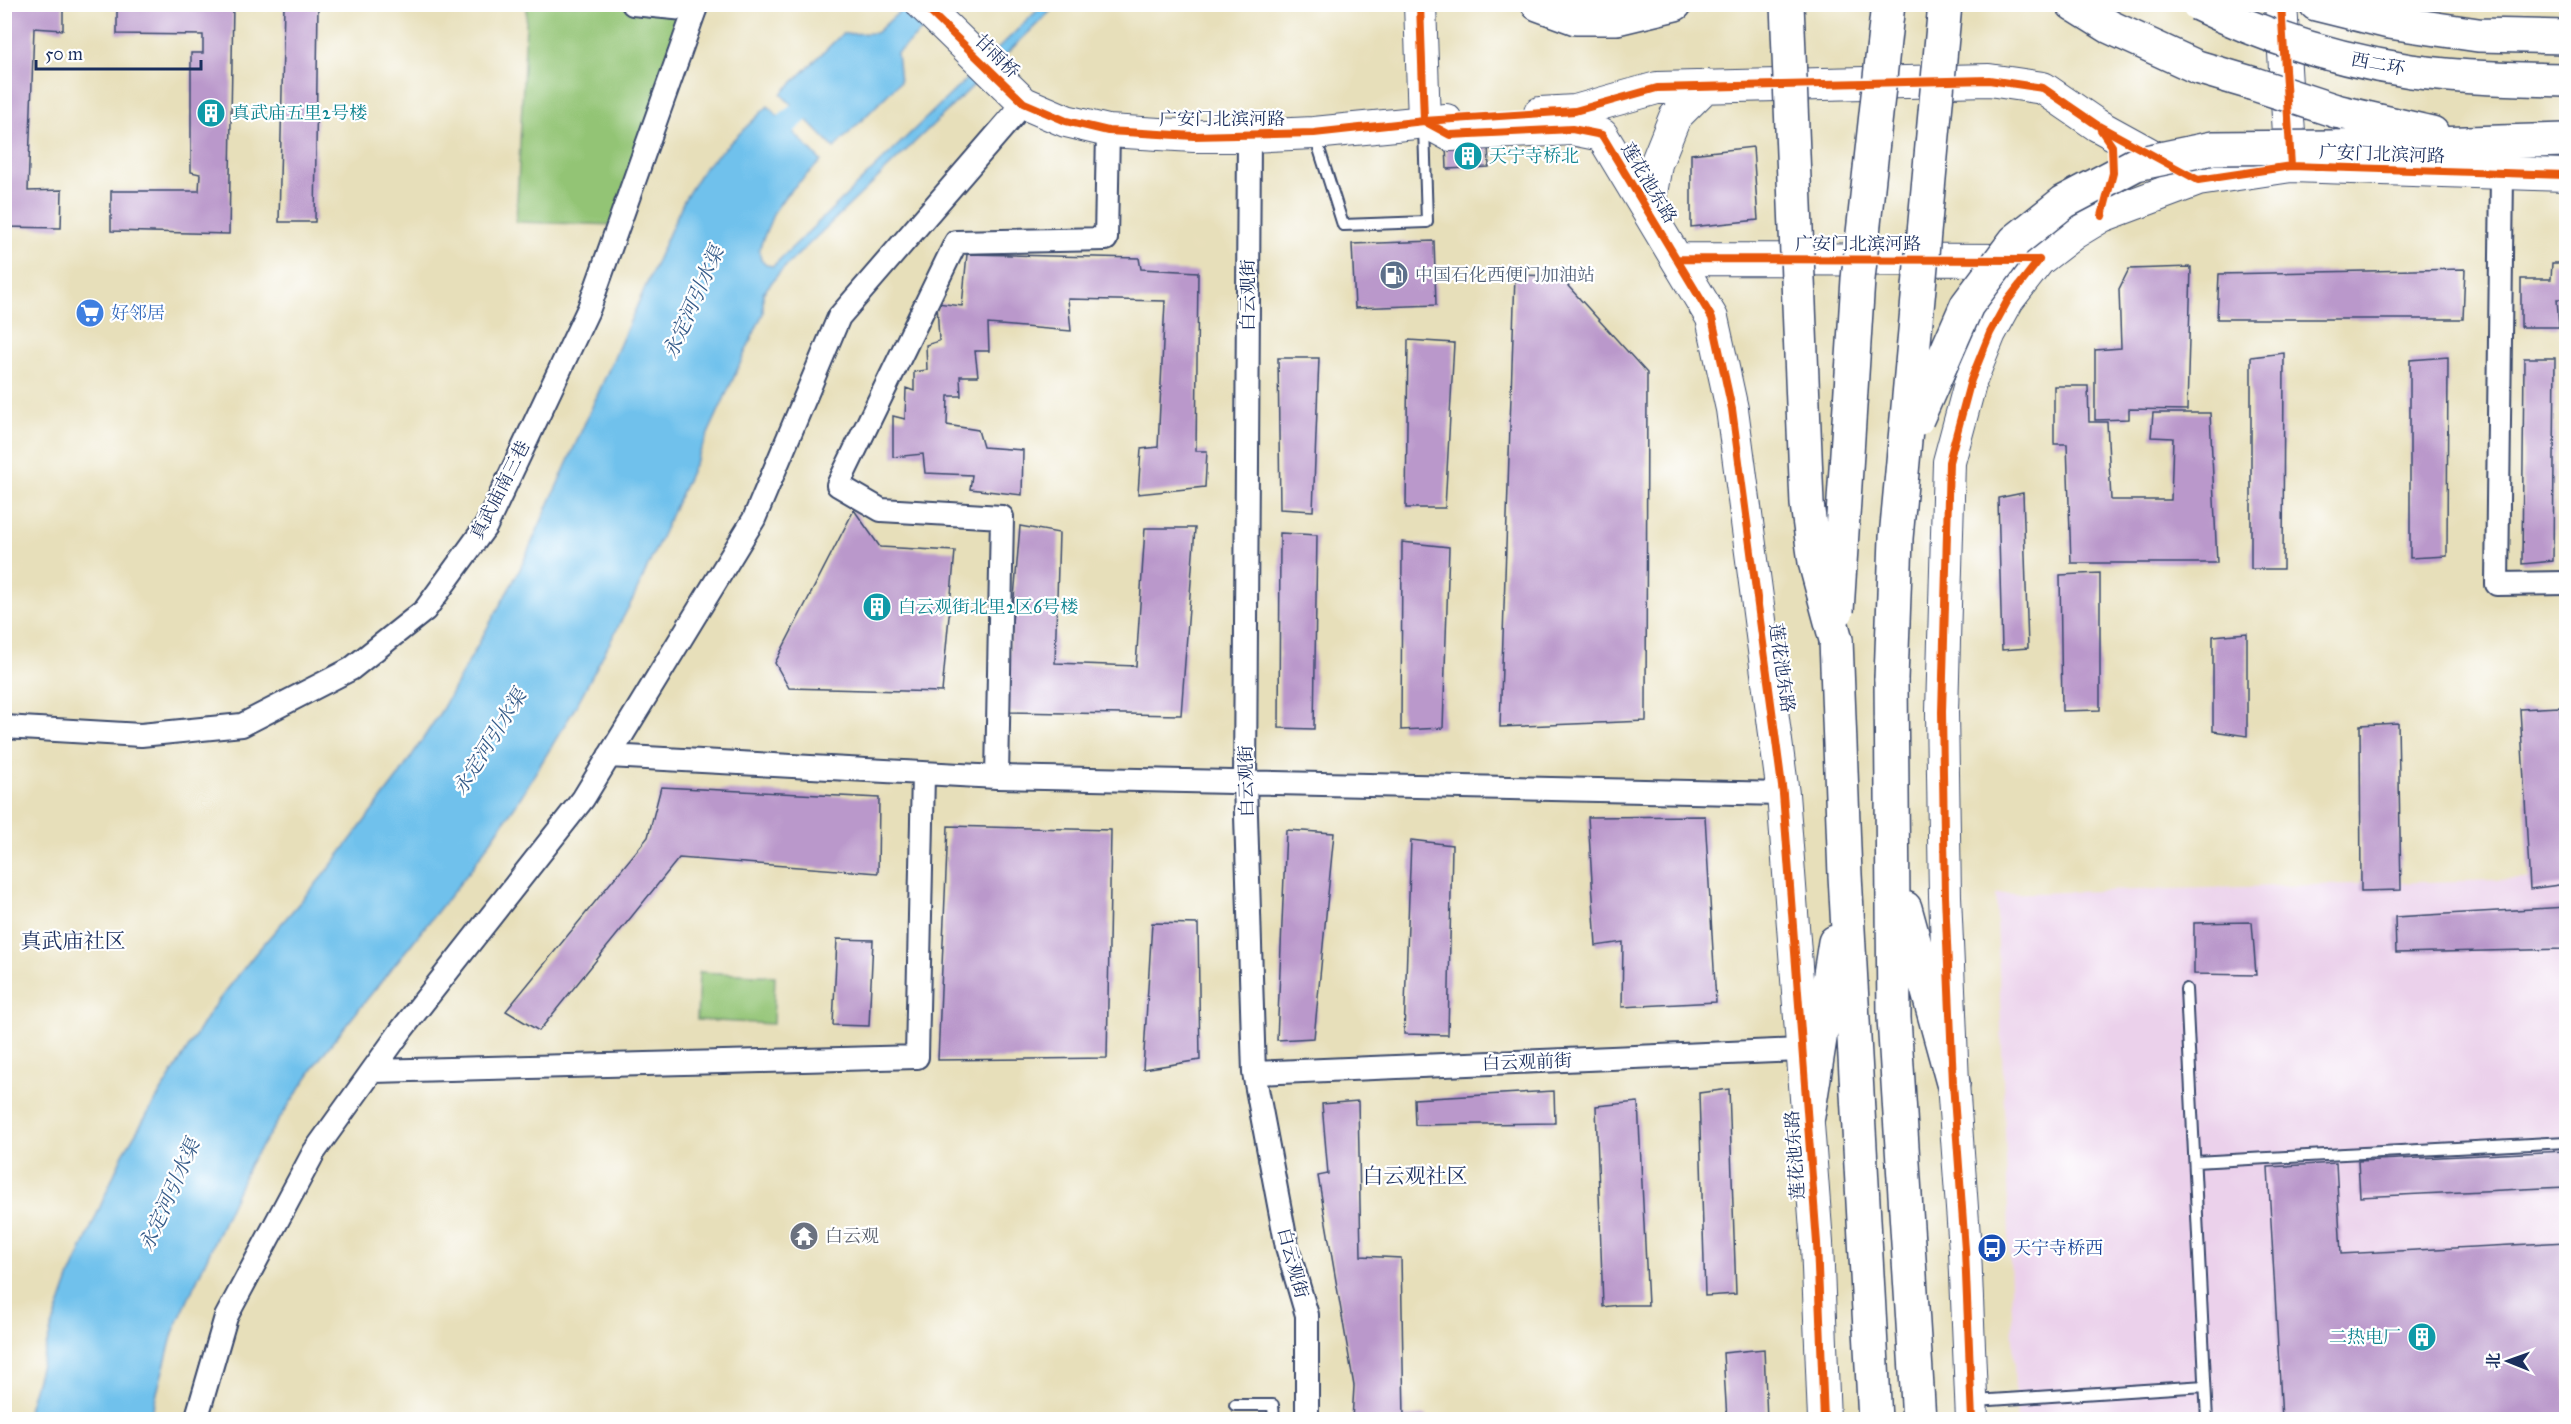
<svg xmlns="http://www.w3.org/2000/svg" width="2571" height="1424" viewBox="0 0 2571 1424" font-family="'IM FELL Great Primer','Noto Serif SC',serif">
<rect width="100%" height="100%" fill="#fff"/>
<filter id="ink" filterUnits="userSpaceOnUse"><feTurbulence type="fractalNoise" baseFrequency=".0167" numOctaves="2"/><feDisplacementMap in="SourceGraphic" scale="12" xChannelSelector="R" yChannelSelector="G"/><feConvolveMatrix kernelMatrix="1 2 1 2 8 2 1 2 1" color-interpolation-filters="sRGB"/></filter>
<filter id="wash" filterUnits="userSpaceOnUse"><feTurbulence type="fractalNoise" baseFrequency=".008" numOctaves="4" result="noise"/><feDisplacementMap in="SourceGraphic" scale="24" xChannelSelector="R" yChannelSelector="G"/><feGaussianBlur stdDeviation="1.35" result="paint"/><feColorMatrix in="noise" values="0 0 0 0 0 0 0 0 0 0 0 0 0 0 0 0 0 1.4 0 .05"/><feComposite in="paint" operator="in"/></filter>
<g filter="url(#wash)">
<rect width="100%" height="100%" fill="#e7dfba"/>
<path fill="#ebd1eb" d="M2566,878V1419H2016L1996,894Z"/>
<path fill="#93c474" stroke="#577a69" stroke-width="1.5" d="M630,4L695,10L618,225L516,222L527,5Z
M699,972L775,976L773,1024L697,1020Z"/>
<path fill="#70c1ec" stroke="#4678a5" stroke-width="1.5" d="M907,5H951L897,53L900,82L834,148L781,94L842,34L876,33Z
M1043,5H1057L780,272L763,293V313L634,597L575,708L517,803L469,872L323,1054L250,1163L173,1333L150,1419L25,1420L51,1330L70,1276L123,1154L211,1010L255,954L327,871L398,777L441,711L520,569L684,200L704,168L768,106L821,161L786,195L774,212L759,249L761,260L766,265L773,266Z"/>
<g fill="none" stroke-linecap="round" stroke-linejoin="round">
<path stroke="#70c1ec" stroke-width="22" d="M764,144L822,92"/>
</g>
<g id="blocks">
<path fill="#ba98cb" d="M4,4H63V30L34,28L28,191L62,190L61,228L4,227Z
M117,4H233L229,234L111,231V191H199L200,174L191,172V53H203V35L117,34Z
M284,4H318L315,222H279Z
M1488,144L1489,167L1447,169L1446,145Z
M1753,147L1758,220L1691,227V154Z
M1434,241L1436,305L1355,308L1352,244Z
M967,254L1139,258L1141,269L1198,272L1196,451H1207L1205,487L1138,494L1141,449L1158,447L1165,301L1068,299L1071,331L988,324L989,351H975L978,376H960L961,396H948L947,425L978,430L983,447L1023,450L1022,495L970,489L972,475L925,473L923,454L893,457V416L905,419L906,388L914,391V372L927,370L926,345L939,341L937,303L962,306Z
M2552,263H2566V299H2557L2559,327H2521V279H2551Z
M2191,267L2187,410L2129,409V419L2095,420V350L2121,348L2119,289L2129,269Z
M2465,269L2463,319H2217L2219,274Z
M1515,275L1559,276L1647,373L1646,721L1500,727Z
M1408,340L1454,343L1445,508H1406Z
M2284,353L2283,569H2251V357Z
M2448,357L2447,556L2410,558V360Z
M1278,358H1319L1313,511L1280,509Z
M2524,358H2555L2553,561L2522,564Z
M2054,386H2088L2089,422H2107L2111,500H2171L2173,438L2151,437L2153,413H2210L2217,563H2071L2067,444H2054Z
M2023,493L2028,648L2002,650L1998,498Z
M854,510L880,547L955,551L942,692L789,688L775,663Z
M1020,526L1059,533L1055,663L1136,666L1145,528H1195L1181,715L1007,712L1006,695Z
M1280,533L1317,535L1314,729L1279,728Z
M1402,542L1449,547L1443,728L1401,730Z
M2100,573V710L2062,711L2060,575Z
M2247,633V736L2213,731V636Z
M2560,707L2566,820V884L2530,889L2520,709Z
M2398,723L2401,890L2361,891L2360,725Z
M661,787L879,798L878,873L679,858L539,1031L506,1011L648,837Z
M1705,816L1716,1002L1622,1007L1623,942L1596,946L1588,817Z
M948,826L1111,830L1107,1058L938,1060Z
M1286,830L1334,833L1314,1038L1277,1040Z
M1411,840L1452,845L1448,1035L1404,1034Z
M2566,907V949L2396,953L2395,917Z
M2252,922L2256,975L2194,974V923Z
M1152,923L1198,924L1200,1060L1143,1069Z
M837,939L873,940L869,1026L833,1025Z
M1729,1089L1736,1294L1705,1296L1699,1093Z
M1554,1091L1555,1123L1415,1125L1414,1099Z
M1358,1101L1361,1256L1401,1258L1404,1417L1427,1415V1420H1352L1354,1386L1318,1176L1328,1174L1322,1104Z
M1638,1102L1648,1305H1618L1603,1307L1596,1106Z
M2566,1151V1187L2360,1197L2358,1161Z
M2336,1163L2341,1254L2566,1242V1420H2282L2268,1167Z
M1764,1349L1767,1420H1727L1723,1353Z"/>
</g>
</g>
<g filter="url(#ink)">
<use href="#blocks" fill-opacity="0" stroke="#3a496c" stroke-width="1.5"/>
<g fill="none" stroke-linecap="round" stroke-linejoin="round">
<g stroke="#3a496c" stroke-width="14">
<path id="lane" d="M1315,136L1343,225L1427,222L1424,127
M2186,989L2207,1420
M2195,1162L2566,1142
M1975,1401L2205,1386
M1235,1405H1273L1274,1420"/>
</g>
<g stroke="#3a496c" stroke-width="26">
<path id="street" d="M633,4L695,10
M1249,136L1245,783L1254,1073L1287,1247L1307,1315V1420
M2502,174L2497,584L2566,583
M4,727L141,735L242,725L351,669L425,610L486,526L589,308L697,4
M609,756L997,777L1783,794
M997,777L1002,517L881,510L838,485L956,242L1106,239L1108,131
M373,1071L917,1057L923,774
M1254,1073L1801,1050
M196,1420L226,1317L314,1152L403,1028L583,799L754,519L839,317L1024,103"/>
</g>
<g stroke="#3a496c" stroke-width="34">
<path id="secondary" d="M922,4L1024,103L1066,121L1108,131L1194,136H1249L1314,133L1446,120
M1420,4L1424,121
M2281,4L2291,166
M1540,113L1575,111L1657,88L1989,80L2043,88L2097,125L2175,168
M1424,121L1450,135L1572,129L1602,135L1712,318L1732,409L1783,794L1817,1243L1824,1420
M1648,211L1656,164L1675,117L1706,86
M1678,259L2023,260
M1972,1420L1965,1250L1953,1083L1945,896L1942,712L1949,462L1971,380L1990,333L2008,300L2039,260L2074,233L2102,216L2198,180L2291,166L2566,175"/>
</g>
<g stroke="#3a496c" stroke-width="36">
<path id="highway" d="M1538,4L1576,18H1617L1675,4
M2073,4L2110,27L2197,67L2251,83
M2316,4L2389,22L2478,35L2566,37
M2336,111L2432,133
M2335,147L2566,140
M1836,640L1845,875L1875,1420
M1891,679L1894,1018L1919,1420
M1905,908L1953,1083
M1808,1116L1835,942"/>
</g>
<use href="#lane" stroke="#fff" stroke-width="10"/>
<use href="#street" stroke="#fff" stroke-width="22"/>
<use href="#secondary" stroke="#fff" stroke-width="32"/>
<use href="#highway" stroke="#fff" stroke-width="33"/>
<g stroke="#3a496c" stroke-width="36" stroke-linecap="butt">
<path id="highway-bridge" d="M1787,4L1807,504L1815,562L1836,640
M2198,4C2265,37 2338,60 2411,71C2463,78 2515,79 2566,80
M2251,83L2336,111
M1917,419L1967,305L2015,241L2064,202L2136,164L2213,148L2335,147
M1837,611L1858,279L1888,4
M1891,679L1896,538L1945,4"/>
</g>
<use href="#highway-bridge" stroke="#fff" stroke-width="33"/>
<g stroke="#fff" stroke-width="11">
<path id="cycleway" d="M922,4L1024,103L1066,121L1108,131L1194,136L1314,133L1424,121L1575,111L1657,88L1989,80L2043,88L2097,125L2198,180L2291,166L2566,175
M1420,4L1424,121
M2281,4L2291,166
M1424,121L1450,135L1572,129L1602,135L1712,318L1732,409L1783,794L1817,1243L1824,1420
M2101,130L2112,146L2113,173L2102,216
M1678,259L2039,260
M1972,1420L1965,1250L1953,1083L1945,896L1942,712L1949,462L1971,380L1990,333L2008,300L2039,260"/>
</g>
<use href="#cycleway" stroke="#e8590c" stroke-width="8"/>
</g>
</g>
<defs>
<g id="building-disc" transform="scale(1.5)"><circle r="9.5" fill="#0f9aa8" stroke="#fff"/><path d="M-4-6H4V6H1V3H-1V6H-4ZM-2.5-4.3h1.7v1.8h-1.7ZM.8-4.3h1.7v1.8H.8ZM-2.5-1h1.7V.8h-1.7ZM.8-1h1.7V.8H.8Z" fill="#fff"/></g>
<g id="fuel-disc" transform="scale(1.5)"><circle r="9.5" fill="#5c6f8a" stroke="#fff"/><path d="M-5.5-6h7V0h2V4h1.3V-2.5L3-4.5l.8-.8L6-3V5H2.5V1h-1V6h-7ZM-4.2-4.7v3.2H.2V-4.7Z" fill="#fff"/></g>
<g id="supermarket-disc" transform="scale(1.5)"><circle r="9.5" fill="#3f7fe0" stroke="#fff"/><path d="M-6-5.5h2.5l.6 2H6L4.5 2H-2.5L-4.4-4H-6ZM-1.5 3.2a1.3 1.3 0 1 0 .1 0ZM3 3.2a1.3 1.3 0 1 0 .1 0Z" fill="#fff"/></g>
<g id="temple-disc" transform="scale(1.5)"><circle r="9.5" fill="#6b7280" stroke="#fff"/><path d="M0-6L5-2H3V0L6.5 2.5H4V6H1.5V3h-3V6H-4V2.5H-6.5L-3 0V-2H-5Z" fill="#fff"/></g>
<g id="bus-disc" transform="scale(1.5)"><circle r="9.5" fill="#1a4fb4" stroke="#fff"/><path d="M-5-6H5V4H4V6H2V4H-2V6H-4V4H-5ZM-3.5-4V0h7V-4ZM-3.5 1.2v1.5H-2V1.2ZM2 1.2v1.5H3.5V1.2Z" fill="#fff"/></g>
</defs>
<g fill-rule="evenodd">
<use href="#building-disc" x="211" y="113"/>
<use href="#building-disc" x="1468" y="156"/>
<use href="#fuel-disc" x="1394" y="275"/>
<use href="#supermarket-disc" x="90" y="313"/>
<use href="#building-disc" x="877" y="607"/>
<use href="#temple-disc" x="804" y="1236"/>
<use href="#bus-disc" x="1992" y="1248"/>
<use href="#building-disc" x="2422" y="1337"/>
</g>
<g text-anchor="middle" dominant-baseline="central" stroke-width="4.5" stroke-linejoin="round" paint-order="stroke">
<g font-size="18" fill="#1b2f5e" stroke="#fff">
<text transform="translate(997 56) rotate(44)">甘雨桥</text>
<text transform="translate(2378 64) rotate(11)">西二环</text>
<text x="1222" y="119">广安门北滨河路</text>
<text transform="translate(2382 154) rotate(2)">广安门北滨河路</text>
<text transform="translate(1649 183) rotate(59)">莲花池东路</text>
<text x="1858" y="244">广安门北滨河路</text>
<text transform="translate(1248 295) rotate(-90)">白云观街</text>
<text transform="translate(500 490) rotate(-63)">真武庙南三巷</text>
<text transform="translate(1782 668) rotate(82)">莲花池东路</text>
<text transform="translate(1246 781) rotate(-91)">白云观街</text>
<text transform="translate(1527 1062) rotate(-2)">白云观前街</text>
<text transform="translate(1795 1155) rotate(-94)">莲花池东路</text>
<text transform="translate(1293 1263) rotate(75)">白云观街</text>
</g>
<g font-size="18" fill="#0d838f" stroke="#fff" text-anchor="start">
<text x="232" y="113">真武庙五里2号楼</text>
<text x="1489" y="156">天宁寺桥北</text>
<text x="898" y="607">白云观街北里2区6号楼</text>
<text x="2401" y="1337" text-anchor="end">二热电厂</text>
</g>
<g font-size="18" fill="#4e5e75" stroke="#fff" text-anchor="start">
<text x="1415" y="275">中国石化西便门加油站</text>
</g>
<g font-size="18" fill="#366cbe" stroke="#fff" text-anchor="start">
<text x="111" y="313">好邻居</text>
</g>
<g font-size="18" fill="#5b616d" stroke="#fff" text-anchor="start">
<text x="825" y="1236">白云观</text>
</g>
<g font-size="18" fill="#164399" stroke="#fff" text-anchor="start">
<text x="2013" y="1248">天宁寺桥西</text>
</g>
<g font-size="20" font-style="italic" fill="#355b89" stroke="#fff">
<text transform="translate(693 302) rotate(-66)">永定河引水渠</text>
<text transform="translate(489 742) rotate(-58)">永定河引水渠</text>
<text transform="translate(169 1195) rotate(-66)">永定河引水渠</text>
</g>
<g font-size="21" fill="#1b2f5e" stroke="#fff">
<text x="73" y="941">真武庙社区</text>
<text x="1415" y="1176">白云观社区</text>
</g>
</g>
<rect width="2571" height="1424" fill="none" stroke="#fff" stroke-width="24"/>
<g transform="translate(2508 1361) rotate(271)" stroke="#ffffff" stroke-width="4.5" paint-order="stroke">
<path d="M0-4.5L10 22L0 15L-10 22Z" fill="#1b2f5e"/>
<text y="-9" font-size="16" font-weight="bold" text-anchor="middle" fill="#1b2f5e">北</text>
</g>
<path d="M36 60v9h165v-9" fill="none" stroke="#1b2f5e" stroke-width="3"/>
<text x="45" y="60" font-size="18" fill="#1b2f5e" stroke="#ffffff" stroke-width="4.5" paint-order="stroke">50 m</text>
</svg>
